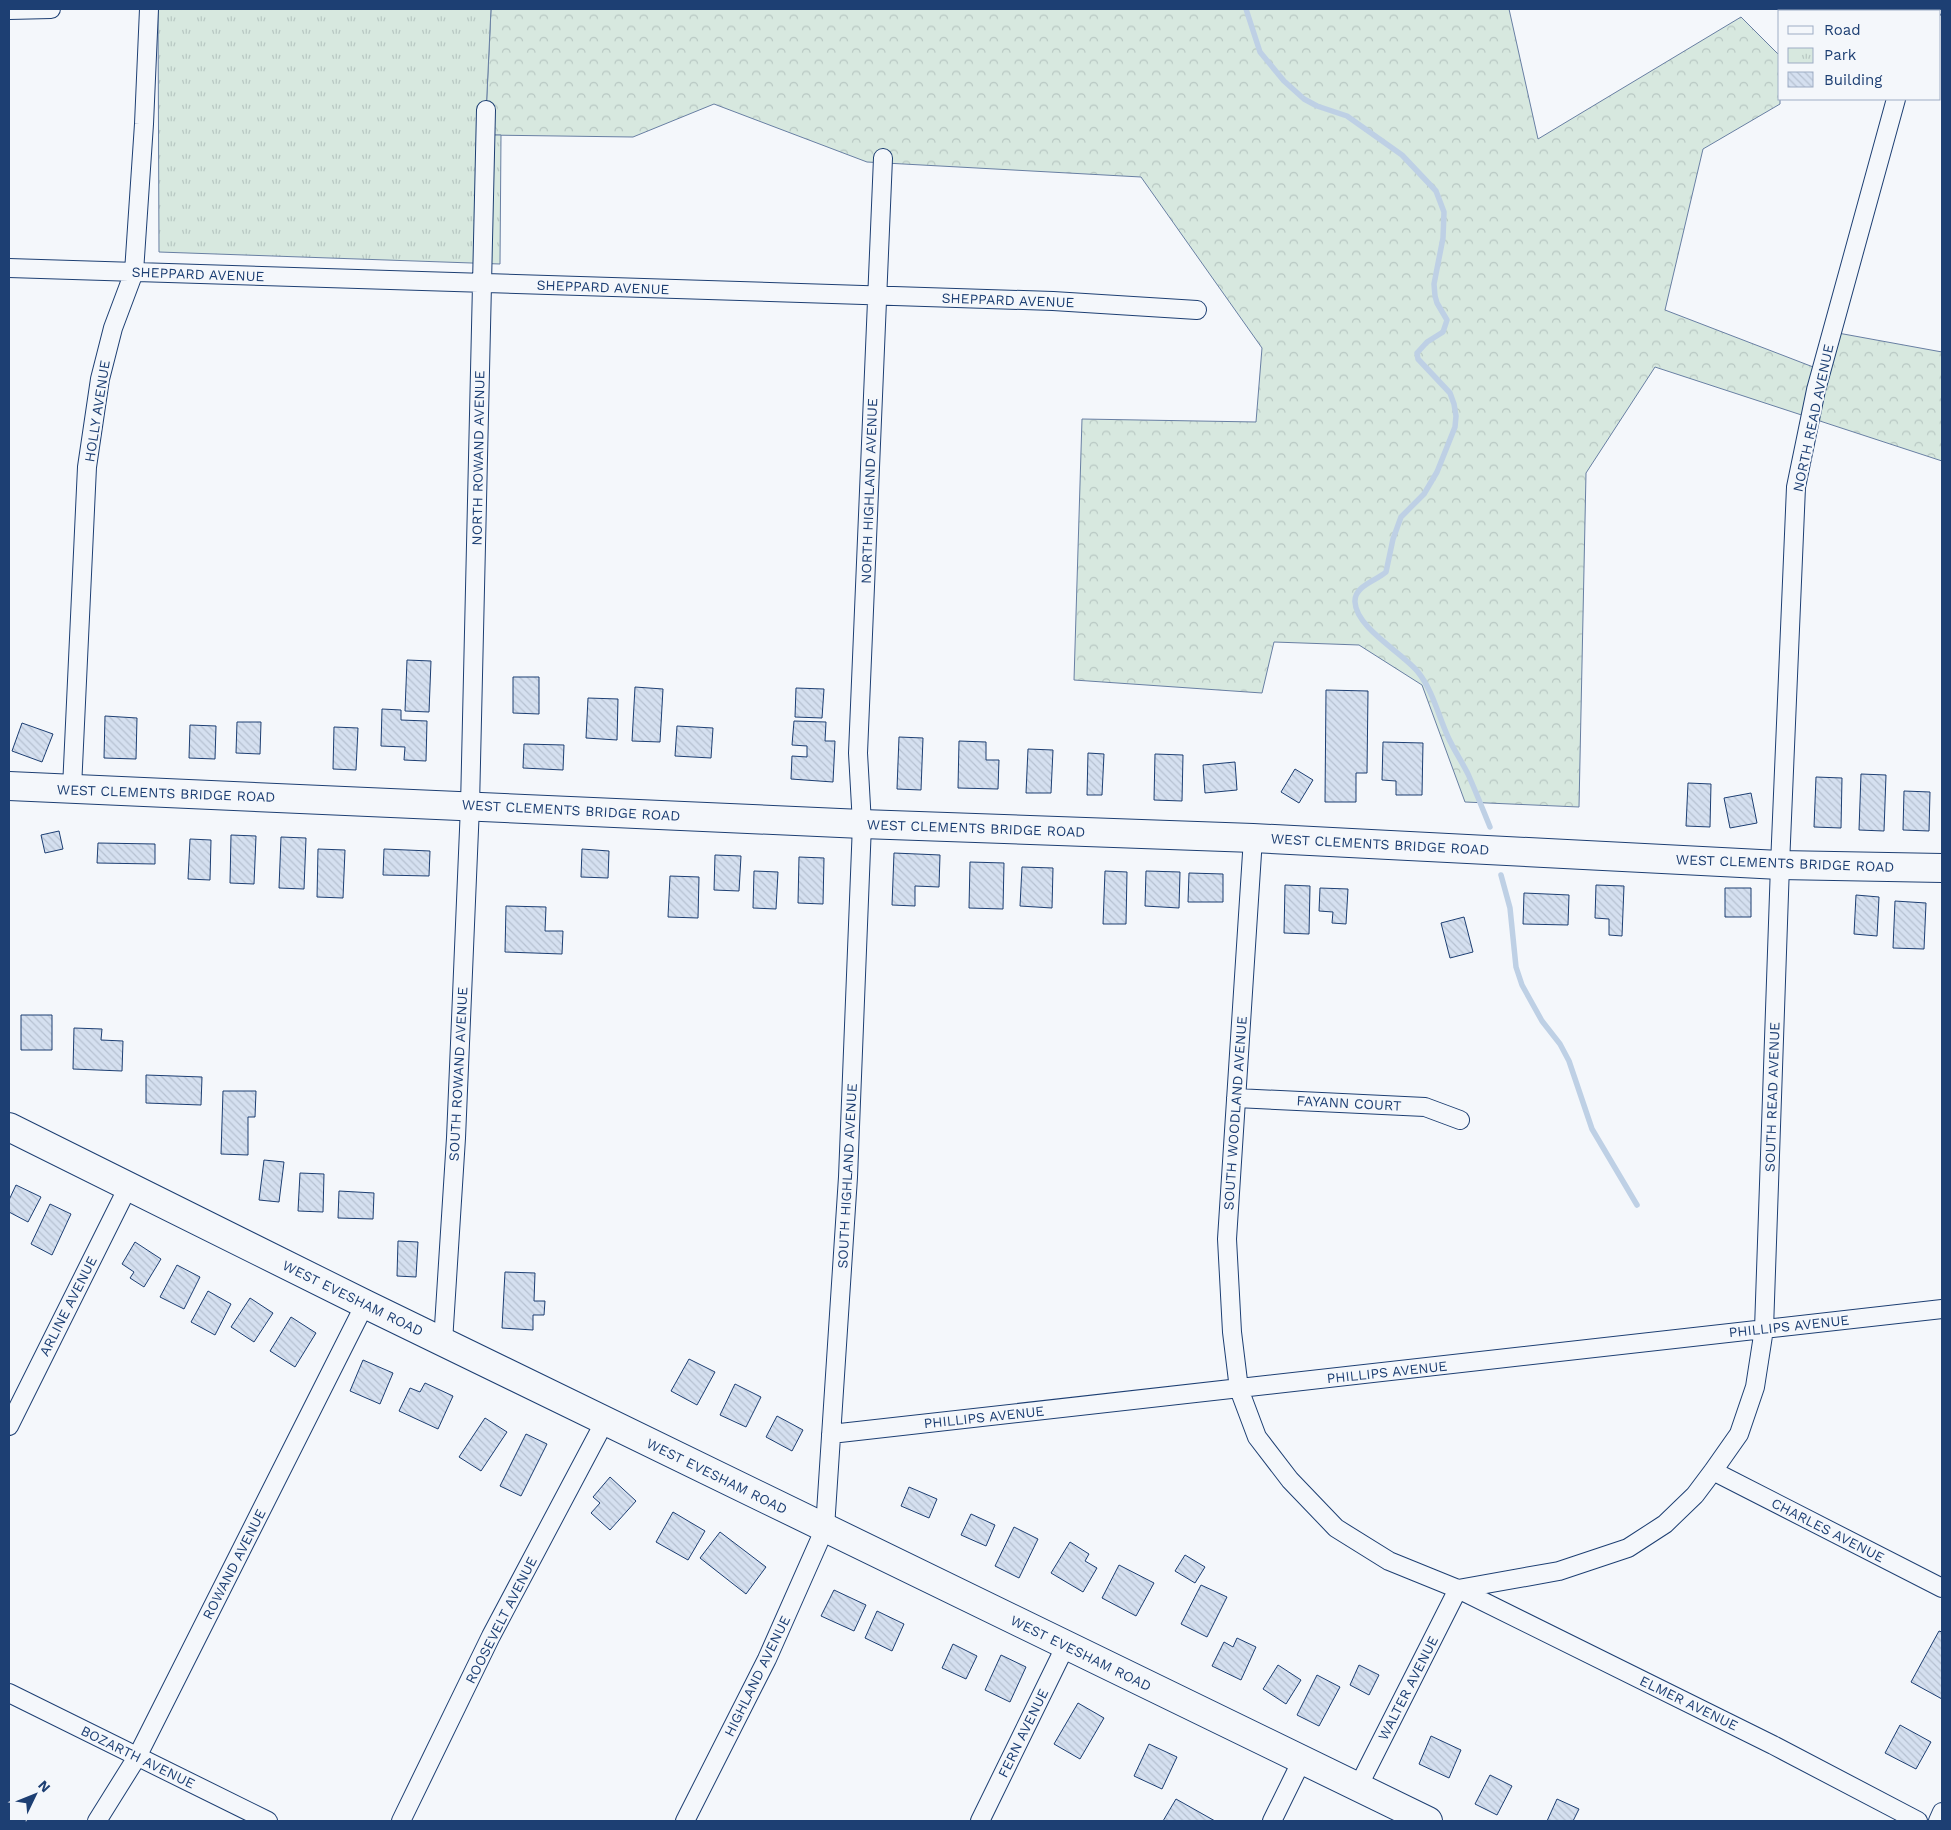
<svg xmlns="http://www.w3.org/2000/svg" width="1951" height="1830" viewBox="0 0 1951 1830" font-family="'Work Sans',sans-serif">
<defs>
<pattern id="forest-crowns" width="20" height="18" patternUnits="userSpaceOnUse" patternTransform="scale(1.25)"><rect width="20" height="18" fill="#d7e8df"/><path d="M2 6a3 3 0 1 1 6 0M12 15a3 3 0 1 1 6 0" fill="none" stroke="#b8c8c3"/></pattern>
<pattern id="park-tufts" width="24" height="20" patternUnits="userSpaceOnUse" patternTransform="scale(1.25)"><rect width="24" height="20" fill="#d7e8df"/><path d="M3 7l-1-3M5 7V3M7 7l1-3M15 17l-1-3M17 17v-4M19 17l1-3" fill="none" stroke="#b8c8c3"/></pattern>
<pattern id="building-back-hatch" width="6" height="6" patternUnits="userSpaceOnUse" patternTransform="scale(1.25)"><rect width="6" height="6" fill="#d5e0f0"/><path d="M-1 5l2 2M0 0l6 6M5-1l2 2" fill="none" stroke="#b6c1d1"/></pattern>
</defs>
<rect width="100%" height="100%" fill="#f4f7fb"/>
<path fill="url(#forest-crowns)" stroke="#687fa3" d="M491,9H1509L1538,139L1741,17L1780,56V104L1703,149L1665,310L1821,370L1827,331L1942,352V461L1655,367L1586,473L1579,807L1465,802L1422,685L1359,645L1274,642L1262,693L1074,680L1082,419L1256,422L1262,348L1141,177L867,162L714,104L633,137L485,135Z"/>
<path fill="url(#park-tufts)" stroke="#687fa3" d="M158,9H491L485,135H501L500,264L159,252Z"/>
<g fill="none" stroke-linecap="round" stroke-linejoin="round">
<path stroke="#bed0e5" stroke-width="5.5" d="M1246,9L1260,52L1284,81L1304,99L1317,106L1347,116L1402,155L1436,191L1444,212L1443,238L1434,284L1435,296L1437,303L1447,320L1443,332L1427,342L1417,353L1418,359L1450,393L1454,404L1456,416L1455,427L1437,472L1424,494L1401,517L1393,539L1386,572C1376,581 1354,586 1355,602C1356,628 1403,653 1418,672C1433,691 1438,715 1448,737C1454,750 1462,762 1468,774C1476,792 1483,810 1490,827
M1501,875L1510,908L1516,967L1522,985L1542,1021L1560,1044L1569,1061L1592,1129L1637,1205"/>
</g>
<path fill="url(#building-back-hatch)" stroke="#1d3f73" d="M407,660L431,661L429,712L405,711Z
M513,677H539V714L513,713Z
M635,687L663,689L660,742L632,741Z
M796,688L824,689L822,718L795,717Z
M1326,690L1368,691L1367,773H1356V802H1325Z
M588,698L618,699L617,740L586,738Z
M382,709L401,710V720L427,721L426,761L404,760L405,747L381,746Z
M105,716L137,718L136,759L104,758Z
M794,721L826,722L825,741H835L833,782L791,779L792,756L807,757V746L792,745Z
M237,722H261L260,754L236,753Z
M22,723L53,734L42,762L12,751Z
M190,725L216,726L215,759L189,758Z
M677,726L713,728L711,758L675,756Z
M334,727L358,728L356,770L333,769Z
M899,737L923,738L921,790L897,789Z
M959,741L986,742V760H999L998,789L958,788Z
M1383,742L1423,743L1422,795H1396V781L1382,780Z
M524,744L564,745L563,770L523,768Z
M1028,749L1053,750L1051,793H1026Z
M1088,753L1104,754L1102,795H1087Z
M1155,754L1183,755L1182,801L1154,800Z
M1235,762L1237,790L1205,793L1203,765Z
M1295,769L1313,780L1299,803L1281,792Z
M1861,774L1886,775L1884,831L1859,830Z
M1816,777L1842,778L1841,828L1814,827Z
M1688,783L1711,784L1710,827L1686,826Z
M1904,791L1930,792L1929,831L1903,830Z
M1751,793L1757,823L1730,828L1724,798Z
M59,831L63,849L45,853L41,835Z
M231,835L256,836L254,884L230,883Z
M281,837L306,838L304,889L279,888Z
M190,839L211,840L210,880L188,879Z
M98,843L155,844V864L97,863Z
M318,849L345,850L343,898L317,897Z
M384,849L430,851L429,876L383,875Z
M582,849L609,851L608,878L581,877Z
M894,853L940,855L939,887L915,886V906L892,905Z
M715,855L741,856L739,891L714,890Z
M799,857L824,858L823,904L798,903Z
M970,862L1004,863L1003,909L969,908Z
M1022,867L1053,868L1052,908L1020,906Z
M754,871L778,872L776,909L753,908Z
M1105,871L1127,872L1126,924H1103Z
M1146,871L1180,872L1179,908L1145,906Z
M1189,873L1223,874V902H1188Z
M670,876L699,877L698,918L668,917Z
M1285,885L1310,886L1309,934L1284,933Z
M1596,885L1624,886L1622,936L1609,935V919L1595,918Z
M1320,888L1348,889L1346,924L1332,923L1333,912L1319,911Z
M1725,888H1751V917H1725Z
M1524,893L1569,895L1568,925L1523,924Z
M1856,895L1879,897L1877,936L1854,934Z
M1895,901L1926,903L1924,949L1893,948Z
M506,906L546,907L545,931H563L562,954L505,952Z
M1464,917L1473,952L1450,958L1441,923Z
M21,1015H52V1050H21Z
M74,1028L102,1029L101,1040L123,1041L122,1071L73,1069Z
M146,1075L202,1077L201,1105L146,1103Z
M223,1091H256L255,1117H248V1155L221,1154Z
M264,1160L284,1162L279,1202L259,1200Z
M300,1173L324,1174L323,1212L298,1211Z
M16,1185L41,1197L28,1222L9,1212V1200Z
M339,1191L374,1193L373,1219L338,1218Z
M50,1204L71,1214L52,1255L31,1244Z
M398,1241L418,1242L416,1277L397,1276Z
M135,1242L161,1259L144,1287L130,1278L134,1272L122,1264Z
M177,1265L200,1277L184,1309L160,1297Z
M505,1272L535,1273L534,1301H545L544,1315H533V1330L502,1328Z
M208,1291L231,1304L215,1335L191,1322Z
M250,1298L273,1313L254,1342L231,1327Z
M291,1317L316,1333L295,1367L270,1351Z
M689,1359L715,1372L697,1405L671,1391Z
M363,1360L393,1373L380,1404L350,1391Z
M425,1383L453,1396L438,1429L399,1411L410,1388L420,1392Z
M735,1384L761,1397L746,1427L720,1415Z
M777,1416L803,1430L792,1451L766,1437Z
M485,1418L507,1432L481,1471L459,1457Z
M526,1434L547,1444L521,1496L500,1486Z
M610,1477L636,1501L610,1530L591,1513L600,1503L593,1497Z
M909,1487L937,1499L929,1518L901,1506Z
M673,1512L705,1531L688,1560L656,1542Z
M971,1514L995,1525L986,1546L961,1535Z
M1014,1527L1038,1539L1019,1578L995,1566Z
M720,1532L766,1567L746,1594L700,1558Z
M1070,1542L1089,1554L1085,1561L1097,1568L1083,1592L1051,1573Z
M1185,1555L1205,1567L1195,1583L1175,1571Z
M1119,1565L1154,1583L1136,1616L1102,1598Z
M1201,1585L1227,1597L1207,1637L1181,1624Z
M834,1590L866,1605L854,1631L821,1616Z
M877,1611L904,1624L892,1651L865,1638Z
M1939,1631L1942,1632V1699L1911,1682Z
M1237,1638L1256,1647L1241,1680L1212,1666L1224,1642L1233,1647Z
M953,1644L977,1656L966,1679L942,1668Z
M1001,1655L1026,1667L1010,1702L985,1690Z
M1278,1665L1301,1680L1286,1704L1263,1689Z
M1359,1665L1379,1675L1369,1695L1350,1685Z
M1317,1675L1340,1687L1319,1726L1297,1715Z
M1078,1703L1104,1718L1080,1759L1054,1744Z
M1900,1725L1931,1742L1916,1769L1885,1753Z
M1431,1736L1461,1750L1449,1778L1419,1764Z
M1149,1744L1177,1757L1162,1789L1134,1776Z
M1490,1775L1512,1786L1497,1815L1475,1804Z
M1176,1799L1215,1821H1163Z
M1557,1799L1579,1809L1573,1821H1547Z"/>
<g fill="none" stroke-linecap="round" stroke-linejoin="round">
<g stroke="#1d3f73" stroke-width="20">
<path id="minor" d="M9,10L51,9
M1930,11L1933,9
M9,268L1053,301L1197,310
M72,788L87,467L100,379L113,328L134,272L144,124L149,9
M1253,838L1227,1239L1232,1332L1239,1389L1257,1437L1290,1480L1336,1528L1389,1561L1458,1589L1559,1571L1628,1548L1665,1524L1695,1495L1713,1471L1739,1434L1755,1387L1764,1329L1780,865L1796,487L1816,390L1896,99
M1236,1098L1425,1107L1460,1120
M443,1342L456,1138L470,806L486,110
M9,1426L128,1187
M831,1434L1942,1309
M1713,1471L1942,1588
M9,1693L268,1821
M1358,1787L1458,1589L1773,1745L1918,1821
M97,1821L137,1757L365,1304
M401,1821L491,1636L605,1421
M685,1821L767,1659L825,1528L848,1177L862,824L858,753L883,158
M980,1821L1066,1645
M1272,1821L1302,1760
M1938,1821L1942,1812"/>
</g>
<g stroke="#1d3f73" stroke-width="30">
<path id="primary" d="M9,786L862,824L1253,838L1780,865L1942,868
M9,1127L365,1304L1428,1821"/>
</g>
<use href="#minor" stroke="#f4f7fb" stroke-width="18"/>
<use href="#primary" stroke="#f4f7fb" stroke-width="28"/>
</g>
<g text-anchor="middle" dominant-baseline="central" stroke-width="4" stroke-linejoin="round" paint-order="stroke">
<g font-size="14" fill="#1d3f73" stroke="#f4f7fb">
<text transform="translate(198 274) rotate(2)">SHEPPARD AVENUE</text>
<text transform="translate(603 287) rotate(2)">SHEPPARD AVENUE</text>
<text transform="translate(1008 300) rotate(2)">SHEPPARD AVENUE</text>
<text transform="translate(97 411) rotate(-81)">HOLLY AVENUE</text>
<text transform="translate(1813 418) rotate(-78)">NORTH READ AVENUE</text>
<text transform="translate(478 458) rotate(-89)">NORTH ROWAND AVENUE</text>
<text transform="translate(869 491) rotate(-88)">NORTH HIGHLAND AVENUE</text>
<text transform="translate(166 793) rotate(2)">WEST CLEMENTS BRIDGE ROAD</text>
<text transform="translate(571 810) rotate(3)">WEST CLEMENTS BRIDGE ROAD</text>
<text transform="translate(976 828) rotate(2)">WEST CLEMENTS BRIDGE ROAD</text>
<text transform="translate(1380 844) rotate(3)">WEST CLEMENTS BRIDGE ROAD</text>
<text transform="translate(1785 863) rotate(2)">WEST CLEMENTS BRIDGE ROAD</text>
<text transform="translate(458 1074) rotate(-87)">SOUTH ROWAND AVENUE</text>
<text transform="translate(1772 1097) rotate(-88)">SOUTH READ AVENUE</text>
<text transform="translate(1349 1103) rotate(3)">FAYANN COURT</text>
<text transform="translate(1235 1113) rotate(-86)">SOUTH WOODLAND AVENUE</text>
<text transform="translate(847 1176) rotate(-87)">SOUTH HIGHLAND AVENUE</text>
<text transform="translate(353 1298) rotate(26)">WEST EVESHAM ROAD</text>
<text transform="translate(68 1306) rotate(-63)">ARLINE AVENUE</text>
<text transform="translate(1789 1326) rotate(-6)">PHILLIPS AVENUE</text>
<text transform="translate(1387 1372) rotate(-6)">PHILLIPS AVENUE</text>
<text transform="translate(984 1417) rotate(-6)">PHILLIPS AVENUE</text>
<text transform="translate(717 1476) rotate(26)">WEST EVESHAM ROAD</text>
<text transform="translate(1828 1530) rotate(27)">CHARLES AVENUE</text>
<text transform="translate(234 1564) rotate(-63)">ROWAND AVENUE</text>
<text transform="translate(501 1620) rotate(-63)">ROOSEVELT AVENUE</text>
<text transform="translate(1081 1653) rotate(26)">WEST EVESHAM ROAD</text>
<text transform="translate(757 1676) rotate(-64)">HIGHLAND AVENUE</text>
<text transform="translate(1408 1688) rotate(-63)">WALTER AVENUE</text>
<text transform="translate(1689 1703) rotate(26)">ELMER AVENUE</text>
<text transform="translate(1023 1733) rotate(-64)">FERN AVENUE</text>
<text transform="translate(138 1757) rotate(26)">BOZARTH AVENUE</text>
</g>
</g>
<rect width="1951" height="1830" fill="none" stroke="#1d3f73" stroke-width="20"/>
<rect x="1778" y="10" width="162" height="90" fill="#f4f7fb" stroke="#9eadc5"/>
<rect x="1788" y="26" width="25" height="8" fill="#f4f7fb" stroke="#9eadc5"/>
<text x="1824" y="35" font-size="15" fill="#1d3f73">Road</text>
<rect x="1788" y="48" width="25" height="15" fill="url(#park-tufts)" stroke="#9eadc5"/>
<text x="1824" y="60" font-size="15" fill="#1d3f73">Park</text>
<rect x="1788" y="72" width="25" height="15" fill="url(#building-back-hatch)" stroke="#9eadc5"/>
<text x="1824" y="85" font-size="15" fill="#1d3f73">Building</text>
<g transform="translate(35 1795) rotate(47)" stroke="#f4f7fb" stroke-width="4" paint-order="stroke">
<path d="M0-4L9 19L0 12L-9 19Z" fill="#1d3f73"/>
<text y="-8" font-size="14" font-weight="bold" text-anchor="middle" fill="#1d3f73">N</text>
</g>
</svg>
